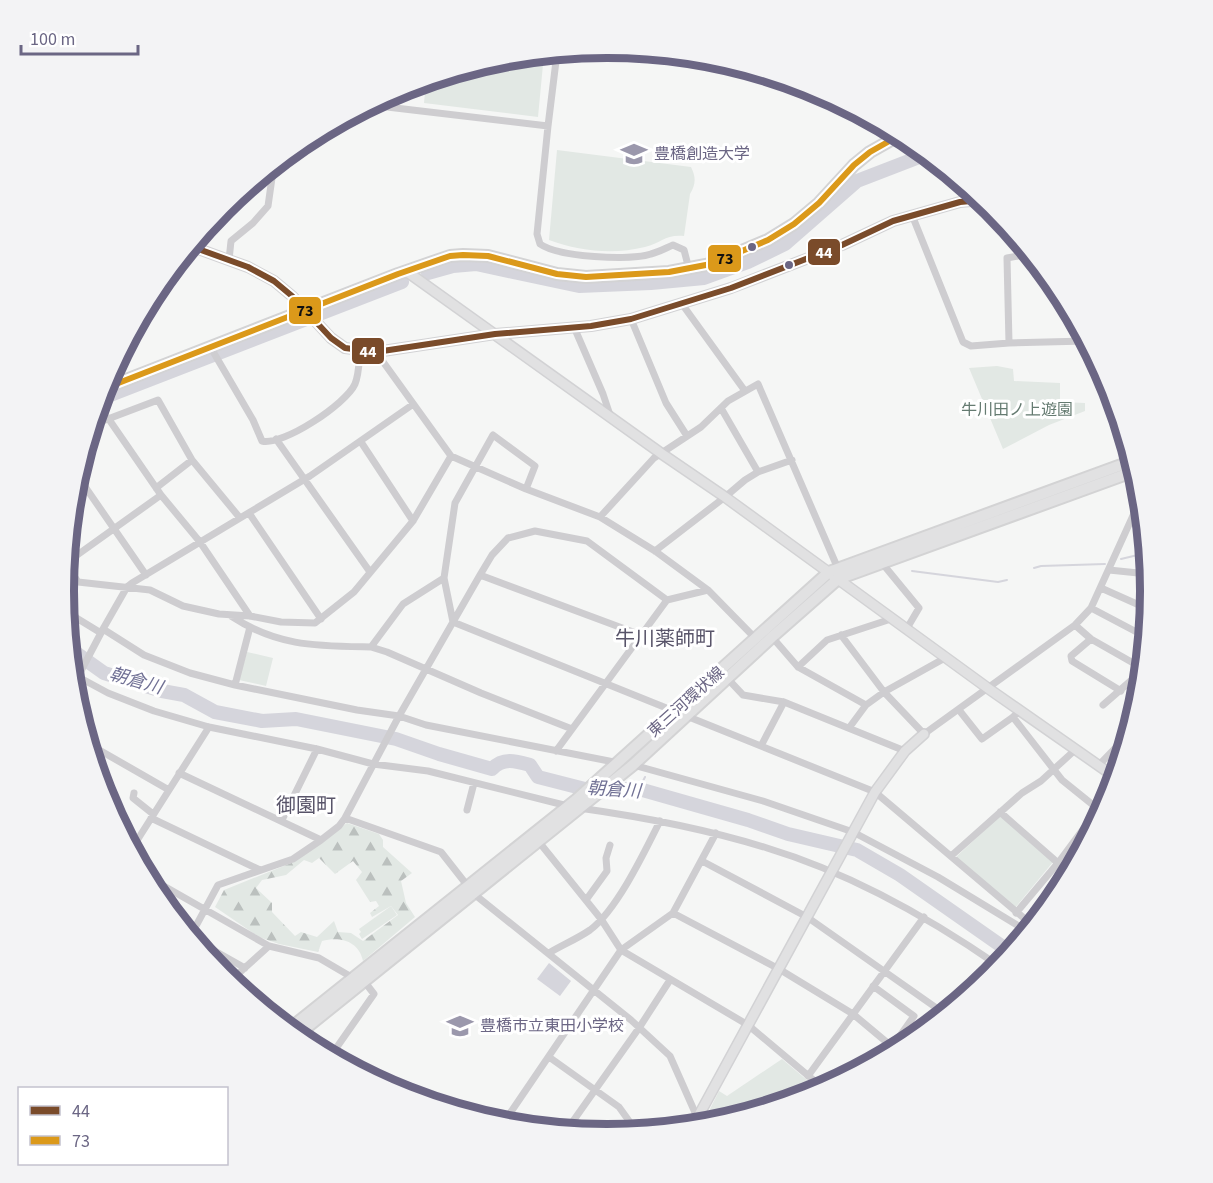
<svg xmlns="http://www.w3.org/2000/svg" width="1213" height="1183" viewBox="0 0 1213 1183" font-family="'Source Sans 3','Noto Sans JP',sans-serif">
<defs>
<pattern id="forest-firs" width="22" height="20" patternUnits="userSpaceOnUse" patternTransform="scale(1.5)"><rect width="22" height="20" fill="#e2e8e4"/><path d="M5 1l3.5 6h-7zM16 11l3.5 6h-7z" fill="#bbc0be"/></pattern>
</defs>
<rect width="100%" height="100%" fill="#f5f6f5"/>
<path fill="#e2e8e4" d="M544,54L538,117L424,103L426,81L501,58Z
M557,150L691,167C696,177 696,184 690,194L684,236C666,234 661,243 645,247C613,255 579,251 549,240Z
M997,366L1013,369L1014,381L1060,383V402L1085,403V411L1049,425L1003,449L969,368Z
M247,652L273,658L266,686L239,680Z
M1000,816L1053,862L1015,908L956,857Z
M391,906L397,915L362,939L359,934L361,932L359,929Z
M782,1059L820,1091L712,1125H704L703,1123L719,1091L727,1096Z"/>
<path fill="url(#forest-firs)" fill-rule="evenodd" d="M347,823L379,834L383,840V847L412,873L401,881L406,903L415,917L363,961C359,941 340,936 322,941L318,952L279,944L259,937L215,907L224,890L296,861ZM319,858L335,874L353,861L362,872L356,880L370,902L376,901L379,906L370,913L372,917L391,906L398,915L363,941L351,933L338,932L334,921L317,937L301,932L295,936L272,912V903L256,888L262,880L286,875L304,860L312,863Z"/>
<path fill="#d5d5dc" d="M549,963L571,981L560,996L537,979Z"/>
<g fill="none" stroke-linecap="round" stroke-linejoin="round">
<path stroke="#d5d5dc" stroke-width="2" d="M1121,559L1146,553
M1034,568L1041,566L1105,564
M912,571L998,582L1007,580
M639,789L645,777"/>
<path stroke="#d5d5dc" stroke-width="14" d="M428,273L453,266L476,264L579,286L651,283L704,278L748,262L785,244L857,181L927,154
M100,399L402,282
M69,648L104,673L162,691L184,695L215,712L262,721L296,719L396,739L439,754L492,769C503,757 516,761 530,765L538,777L585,789H639L748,820L788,834L857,850L900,875L1010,952"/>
<g stroke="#d2d2d4" stroke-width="12">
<path id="secondary" d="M190,246L248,267L274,281L292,296L331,338L345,348L376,352L495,334L591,326L631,319L731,288L842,245L893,221L960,202L982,200
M406,271L662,454L725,497L989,689L1115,777
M693,1126L875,792L905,751L924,734"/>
</g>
<g stroke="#d3d3d4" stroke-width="14">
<path id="primary" d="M103,389L398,274L450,256L463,255L488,256L557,274L586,277L669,272L711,264L768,240L794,224L819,203L854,165L870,152L900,135
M288,1030L576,800L829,572L1132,461
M296,1036L633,765L772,637L838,579L1135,471"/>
</g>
<path stroke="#cecdd0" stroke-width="7" d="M370,105L548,126L537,234L540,244C558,257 630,261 651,254C659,252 666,248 673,245L684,250L689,269
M548,126L557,53
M912,215L963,342L971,346L1009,343L1086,341
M229,260L231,241L253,223L268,206L274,164
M682,304L745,391
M631,319L666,403L687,436
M574,327L603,394L611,418
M1009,343L1007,258L1029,254
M211,348L253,420L262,441C283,446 346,404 355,384C359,374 359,362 360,352
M376,352L451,456L526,489L600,517L655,551L708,590L756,639
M721,408L758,472
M108,418L161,495L200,542L250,616
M92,425L158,400L192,460L240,518
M276,439L370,572
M361,442L413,521
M77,475L146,575
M156,488L192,460
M526,489L535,466L493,435L455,503L444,578L453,622L875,792L1032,925
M249,513L321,619
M600,517L654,458L701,427L728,401L758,384L839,571
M655,551L725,497L745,480L758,472L792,460
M66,563L161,495
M882,563L919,608L906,630
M66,564L78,582L150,590L183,606L219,614L250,616L281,622L315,623L354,592L413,521L451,456
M1109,570L1148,574
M480,575L641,635
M1101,588L1148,609
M1091,608L1146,637
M65,611L101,633
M231,616C278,647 318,646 371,647L403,604L444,578
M1075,625L1091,639L1142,668
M103,629L144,655L190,673L235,685L357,710L399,716L426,725L619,763
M841,635L884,692L924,734L1075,625L1091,608L1141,498
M772,637L798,667L866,705
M1091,639L1071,656L1072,661L1121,691
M371,647L387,652L481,693L572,729
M798,667L827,640L891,619
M71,673L108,693L154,711L209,727L317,749L373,764L428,771L568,806
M727,678L743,695L784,702L905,751
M1130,683L1140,694
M235,685L250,627
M72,688L103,629L127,587L132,583L310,476L412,405
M1103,705L1142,671
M959,710L982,739L1013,717
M1020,711L1013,717L1062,780L1098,809L1058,863L1070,873
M849,728L866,705L884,692L945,658
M87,743L169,790
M761,746L784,702
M556,751L667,600
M633,765L763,801L853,832L938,877L1027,931
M1098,766L1128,735
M179,773L321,840L339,826L345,818L441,852L474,894L631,1020L670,1056L697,1117
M134,793L133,798L153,814
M105,801L110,804
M579,808C643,817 706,829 767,848C850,873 928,917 999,966
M467,810L474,783
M1000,812L1058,863L1016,913
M151,818L260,870
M345,818L399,716L480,575L492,555L508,538L535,531L587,541L667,600L708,590
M282,820L317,749
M539,842L601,919L621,950L748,1025L824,1089
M131,850L209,727
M951,856L1022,793L1041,781L1075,750
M702,861L807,917L945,1014
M141,869L155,881L269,946L319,958L348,975L352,979
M586,900L607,871L606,858L610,845
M673,913L779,969L853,1014L896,1050
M190,937L218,885L293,859L321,840
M190,937L245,968
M549,953C562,945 577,939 590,930C617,910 645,851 660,821
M229,982L269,946
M873,986L914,1016L892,1047
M330,1057L374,994L364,981
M549,1057L619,1107L637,1132
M808,1076L924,917
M502,1125L621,950L673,913L716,833
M566,1131L639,1028L670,980"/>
<use href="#secondary" stroke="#e1e1e2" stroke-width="9"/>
<use href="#primary" stroke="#e1e1e2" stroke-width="10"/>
<g stroke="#fff" stroke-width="10">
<path id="bus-1" d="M190,246L248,267L274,281L292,296L331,338L345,348L376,352L495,334L591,326L631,319L731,288L842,245L893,221L960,202L982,200"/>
</g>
<g stroke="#fff" stroke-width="10">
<path id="bus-2" d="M103,389L398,274L450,256L463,255L488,256L557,274L586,277L669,272L711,264L768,240L794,224L819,203L854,165L870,152L900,135"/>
</g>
<use href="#bus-1" stroke="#7a4b2a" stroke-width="6"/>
<use href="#bus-2" stroke="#db991a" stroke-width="6"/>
</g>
<defs>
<g id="university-bare" transform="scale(2.07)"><path d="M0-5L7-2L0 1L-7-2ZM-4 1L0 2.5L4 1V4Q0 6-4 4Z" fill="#9b98ac" stroke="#fff" stroke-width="2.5" paint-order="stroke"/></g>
<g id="school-bare" transform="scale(2.07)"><path d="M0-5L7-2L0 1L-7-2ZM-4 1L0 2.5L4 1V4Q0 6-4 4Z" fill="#9b98ac" stroke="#fff" stroke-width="2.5" paint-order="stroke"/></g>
</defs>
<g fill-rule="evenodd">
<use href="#university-bare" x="634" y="154"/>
<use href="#school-bare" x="460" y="1026"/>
</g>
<g fill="#6b6684" stroke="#fff" stroke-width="2">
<circle cx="752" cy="247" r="5"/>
<circle cx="789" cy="265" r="5"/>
</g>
<g text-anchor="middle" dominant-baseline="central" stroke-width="6" stroke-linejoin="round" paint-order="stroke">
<g font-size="16" fill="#6b6684" stroke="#fff" text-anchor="start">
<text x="654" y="154">豊橋創造大学</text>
<text x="480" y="1026">豊橋市立東田小学校</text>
</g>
<g font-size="16" fill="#657b71" stroke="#fff">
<text x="1017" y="410">牛川田ノ上遊園</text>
</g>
<g font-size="16" fill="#6b6684" stroke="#fff">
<text transform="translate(686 702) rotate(-42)">東三河環状線</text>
</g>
<g font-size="18" font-style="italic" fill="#717195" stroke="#fff">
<text transform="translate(136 681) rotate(16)">朝倉川</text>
<text transform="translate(614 790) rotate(4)">朝倉川</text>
</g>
<g font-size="20" fill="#585469" stroke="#fff">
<text x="665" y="639">牛川薬師町</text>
<text x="306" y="806">御園町</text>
</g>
</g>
<path d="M0 0H1213V1183H0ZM74 591a533 533 0 1 1 1066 0a533 533 0 1 1-1066 0Z" fill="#f3f3f5" fill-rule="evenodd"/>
<path fill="none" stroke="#6b6684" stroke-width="8" d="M74 591a533 533 0 1 1 1066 0a533 533 0 1 1-1066 0Z"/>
<g stroke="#fff" stroke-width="2">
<rect x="807" y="238" width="34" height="28" rx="6" fill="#7a4b2a"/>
<rect x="707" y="244" width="35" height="29" rx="6" fill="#db991a"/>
<rect x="288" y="296" width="34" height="29" rx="6" fill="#db991a"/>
<rect x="351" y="337" width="34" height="28" rx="6" fill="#7a4b2a"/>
</g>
<g font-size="16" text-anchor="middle" font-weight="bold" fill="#fff">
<text x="824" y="258">44</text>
<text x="368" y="357">44</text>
</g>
<g font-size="16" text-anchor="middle" font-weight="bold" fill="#111">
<text x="725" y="264">73</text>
<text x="305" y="316">73</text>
</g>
<rect x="18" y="1087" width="210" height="78" fill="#ffffff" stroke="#c4c2ce" stroke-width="1.5"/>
<rect x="30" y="1106" width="30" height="9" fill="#7a4b2a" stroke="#c4c2ce" stroke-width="1.5"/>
<text x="72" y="1117" font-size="18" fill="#6b6684">44</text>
<rect x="30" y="1136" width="30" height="9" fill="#db991a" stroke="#c4c2ce" stroke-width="1.5"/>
<text x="72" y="1147" font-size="18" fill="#6b6684">73</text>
<path d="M21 45v9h117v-9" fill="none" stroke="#6b6684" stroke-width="3"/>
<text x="30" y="45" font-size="18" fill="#6b6684" stroke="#ffffff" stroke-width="4.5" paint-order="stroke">100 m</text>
</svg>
